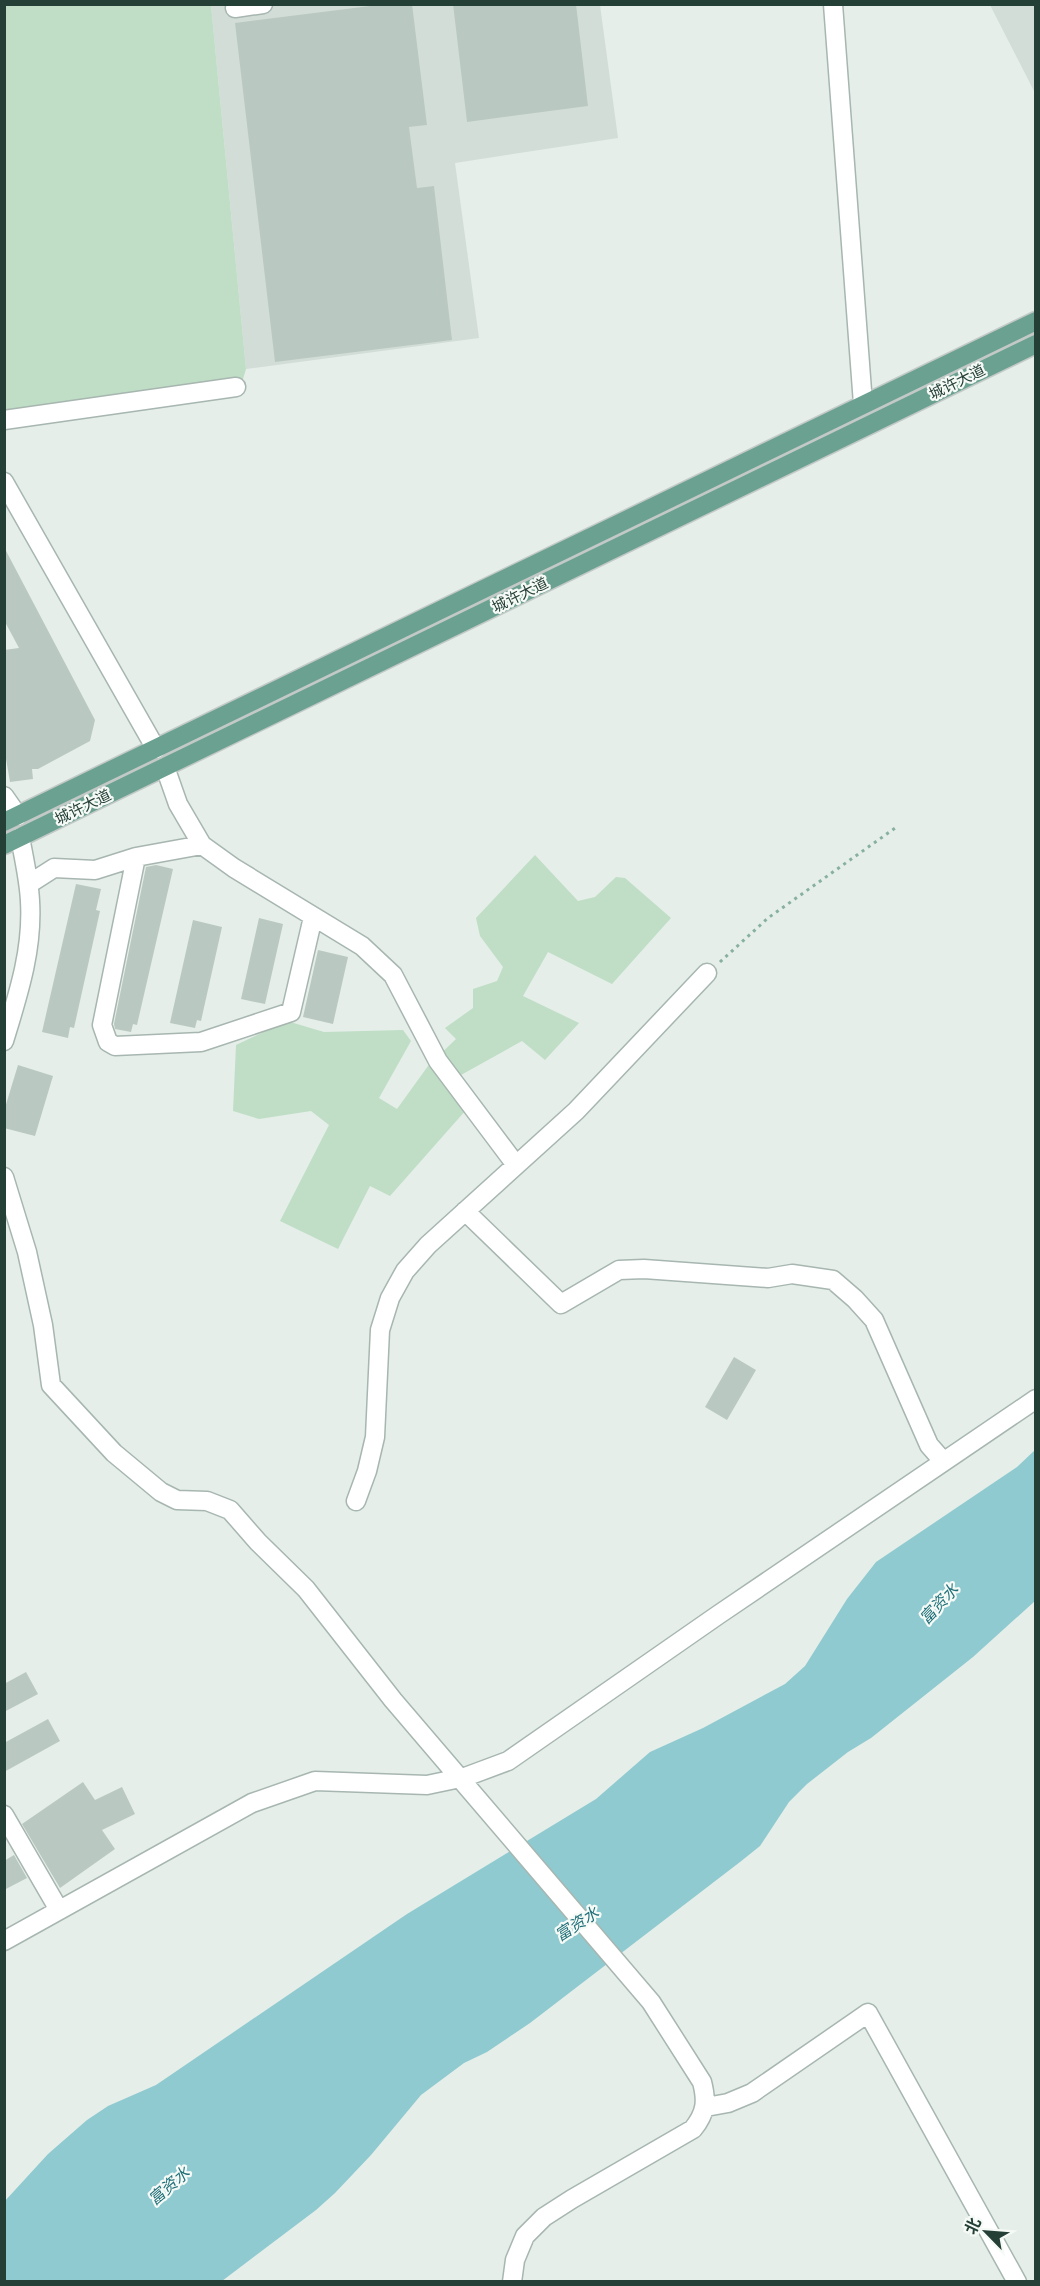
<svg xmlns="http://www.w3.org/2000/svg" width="1040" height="2286" viewBox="0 0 1040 2286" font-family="'Fira Sans Condensed','Noto Sans SC',sans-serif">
<rect width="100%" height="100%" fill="#e5eee9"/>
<path fill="#d3ddd8" d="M211,5H600L618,138L455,163L479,338L246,369Z
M990,5H1035V93Z"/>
<path fill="#bfdec5" d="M5,5H211L246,369L243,379L5,416Z
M535,855L578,901L595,897L616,877L625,878L671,918L612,984L548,952L523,996L579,1023L545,1060L522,1041L461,1075L448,1087L466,1110L390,1196L370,1186L338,1249L280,1221L329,1125L311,1111L259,1119L233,1111L236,1045L287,1021L324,1032L403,1030L411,1041L379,1098L397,1109L428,1066L456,1039L445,1028L473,1008V989L497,981L503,967L480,936L476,918Z"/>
<path fill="#8fcad0" d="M1035,1450V1601L973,1657L871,1738L848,1752L807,1784L789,1802L760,1846L740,1862L530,2023L487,2052L464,2063L421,2095L371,2155L335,2193L316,2210L222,2281H5L4,2202L48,2154L87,2120L108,2106L156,2085L407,1914L596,1799L650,1752L703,1728L785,1684L805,1666L847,1599L876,1562L1017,1467Z"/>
<path fill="#bac8c2" d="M386,4H412L427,125L409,127L417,188L434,186L452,340L275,362L235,23Z
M453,4H576L588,106L467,122Z
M4,547L95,720L90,741L38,769H32L33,779L10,782L4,747V650L19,648L4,620Z
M156,865L173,869L137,1025L133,1024L131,1032L115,1029L114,1024L146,867Z
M76,884L101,889L96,910L100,911L74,1028L70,1027L68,1038L42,1032Z
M259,918L283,924L265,1004L241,999Z
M193,920L222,927L201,1021L197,1020L195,1028L170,1023Z
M318,950L348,957L333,1024L303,1017Z
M18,1065L53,1076L35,1136L4,1128V1111Z
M734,1357L756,1370L727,1420L705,1407Z
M26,1672L38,1694L4,1712V1684Z
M48,1719L60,1741L4,1772V1743Z
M83,1782L95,1800L122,1787L135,1814L102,1830L115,1849L60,1888L22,1824Z
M14,1855L27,1878L4,1890V1861Z"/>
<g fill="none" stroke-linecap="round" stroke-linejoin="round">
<g stroke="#a7b6b0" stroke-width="21">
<path id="minor" d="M833,4L863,404
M235,8L263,4
M4,420L236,387
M4,482L156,749
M165,767L178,804L202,845L234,868L362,946L393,975L438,1061L516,1165
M4,796L18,816
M136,857L102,1025L108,1042L115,1046L201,1042L291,1012L313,917
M29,884L54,868L95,870L136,857L202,845
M4,1041C18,995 33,950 30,901C29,880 24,859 20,837
M4,1177L27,1252L43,1325L51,1385L114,1453L161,1492L177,1500L207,1501L230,1510L258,1542L306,1589L393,1700L651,2002L702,2082C707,2101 706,2113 693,2129L572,2199L544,2217L525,2236L515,2260L512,2282
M465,1211L561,1304L619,1270L644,1269L768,1278L792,1274L833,1280L855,1299L874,1320L929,1445L943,1461
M356,1501L367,1471L375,1437L380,1330L390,1298L405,1271L428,1245L576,1111L707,973
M4,1815L59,1910
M4,1941L252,1803L315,1781L427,1785L465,1777L508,1761L718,1615L1036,1399
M706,2107L728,2103L752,2093L868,2013L1017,2282"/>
</g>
<g stroke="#c2c9c7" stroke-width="21">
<path id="major" d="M4,822L1036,321
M4,845L1036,344"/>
</g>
<path stroke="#87b0a0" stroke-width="3" stroke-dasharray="3 4.5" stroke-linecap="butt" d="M720,962L768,918L898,826"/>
<use href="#minor" stroke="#fff" stroke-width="18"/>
<use href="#major" stroke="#6ba190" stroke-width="18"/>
</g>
<g text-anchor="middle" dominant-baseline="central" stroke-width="4.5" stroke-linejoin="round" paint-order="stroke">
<g font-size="15" fill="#243f36" stroke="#f6faf7">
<text transform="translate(957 382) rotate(-26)">城许大道</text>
<text transform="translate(520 595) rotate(-26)">城许大道</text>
<text transform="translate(83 807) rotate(-26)">城许大道</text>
</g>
<g font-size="16" font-style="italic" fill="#207079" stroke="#f6faf7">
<text transform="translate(939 1604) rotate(-47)">富资水</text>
<text transform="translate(577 1924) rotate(-33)">富资水</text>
<text transform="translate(169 2186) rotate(-41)">富资水</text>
</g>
</g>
<rect width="1040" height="2286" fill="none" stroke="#243f36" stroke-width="12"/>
<g transform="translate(986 2232) rotate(295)" stroke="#f6faf7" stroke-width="4.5" paint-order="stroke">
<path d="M0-4.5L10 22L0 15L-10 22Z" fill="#243f36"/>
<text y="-9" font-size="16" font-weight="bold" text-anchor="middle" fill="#243f36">北</text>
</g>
</svg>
